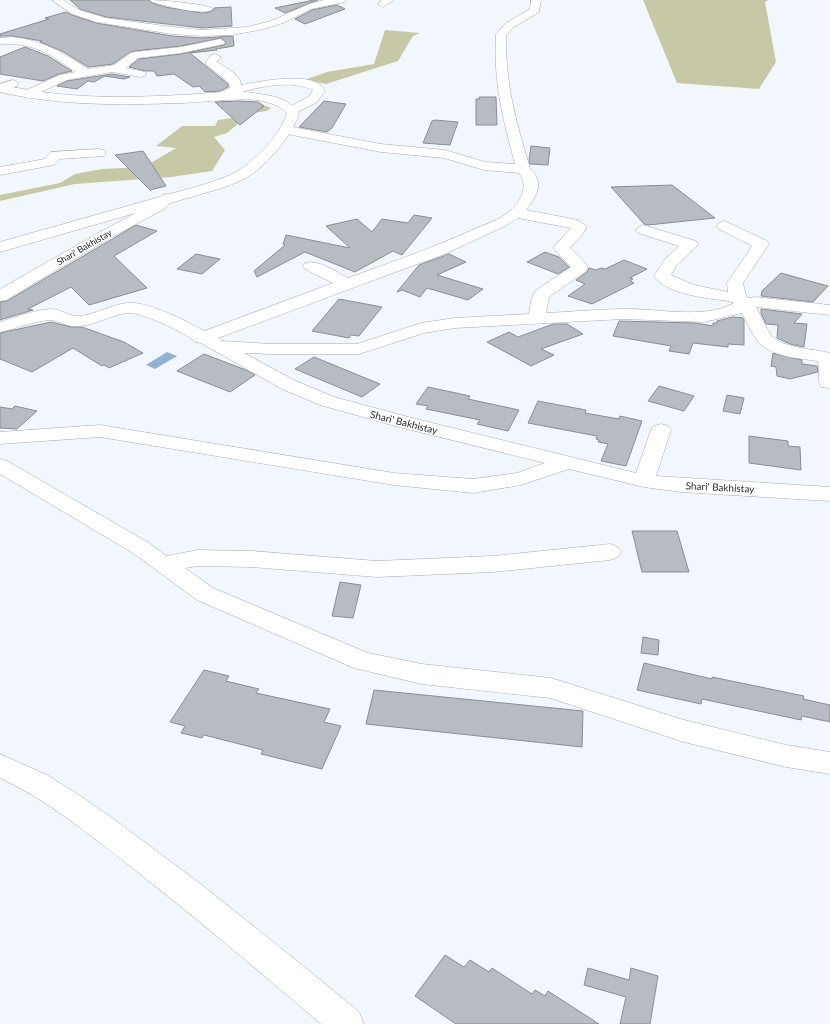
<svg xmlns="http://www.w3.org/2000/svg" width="830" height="1024" viewBox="0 0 830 1024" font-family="Lato,sans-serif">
<rect width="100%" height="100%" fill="#f2f6fd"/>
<path fill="#c7c9a6" d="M643,0H768L765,2L776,62L759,89L677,83Z
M385,30L420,33L413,36L398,61L326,84L304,80L327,72L374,64Z
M258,103L271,108L267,111L251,113L227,133L214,137L225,150L212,171L171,177L75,184L0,201V195L60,183L75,174L102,169L144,167L176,148L156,146L182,126H215L218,120L232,118Z"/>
<path fill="#8eb3d2" d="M167,352L177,356L155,369L146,365Z"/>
<path fill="#b7bbc2" stroke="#8a8e94" d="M70,0H149L152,3L165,7L202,13L209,12L214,10V8L231,7L232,26L202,28L106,17L80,9Z
M314,0H318L285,13L275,8Z
M337,5L345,9L305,24L295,19L312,10Z
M66,12L72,15L96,23L172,36L202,38L233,36L234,46L216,49L217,50L190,53L228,84V87L220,91L205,92L199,86L193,87L174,74L157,76L154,71H146L129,67L139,59L181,54L224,45L226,42L221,38L181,46L135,51L130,52L113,64L88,67L62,51L40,42L42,41L12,36H0V34L49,19L45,18Z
M25,47L48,56L72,71L59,74L43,81L0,74V57Z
M112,74L130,77L124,79L105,76L94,82L88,81L77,89L57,86L67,81Z
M479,97H496L497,125H476V99H480Z
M238,101L258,102L264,106L240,125L215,102Z
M324,101L346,104L332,128L327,132L299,127Z
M435,120L458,122L450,145L423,143L432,121Z
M531,146L550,148L548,165L530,164L529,160Z
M143,151L166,186L150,190L115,155Z
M672,185L715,218L648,225L644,224L611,187Z
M414,215L432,218L402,255L393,251L355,272L305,252L257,277L254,271L285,245L283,244L286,235L350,248L326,226L357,219L372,232L382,219L408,223Z
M136,225L157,231L114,256L147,288L89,305L71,287L28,309L33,310L0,320V302L7,301Z
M545,252L559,257L569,267L558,274L527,262Z
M196,254L220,259L202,274L177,269Z
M449,254L466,262L437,275L483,289L468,300L427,288L420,297L402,290L397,292L419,265Z
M624,260L647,269L630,278L633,279L630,281L634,283L592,304L568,296L585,284L576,280L587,272L589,268L596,270L601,268L605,269Z
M781,273L806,280L828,286L813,302L761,296L762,291Z
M339,299L382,307L359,336L351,335L349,338L312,331Z
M761,309L802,314L794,323L807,324L804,347L790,344L777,338L778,325L766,324L761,313Z
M733,317L743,318L744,320V345L728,344V347L693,343L689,354L669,351L671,346L613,336L619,321L695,323L713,326V323H717V321Z
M51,322L71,327H82L124,342L143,353L109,368L104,365L102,366L73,348L32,372L0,359V333Z
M553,324H567L583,334L541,349L554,355L531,366L487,342L509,332L518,337Z
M773,353L802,360V364L817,366L818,372L790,379L777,376L776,367L771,366Z
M204,354L246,370L255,375L230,392L177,371Z
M314,357L380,384L362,397L295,369Z
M659,386L694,396L684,411L648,401Z
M428,387L470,396L468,399L519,410L508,431L477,424L480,420L426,409L428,406L416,404Z
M727,395L744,398L740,414L723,411Z
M538,401L586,410L585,413L619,419L620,416L642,421L626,466L601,461L608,444L598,442L599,440L596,439L597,436L528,423Z
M15,406L37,411L17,429L0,428V407L12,409Z
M749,436L788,441V446L800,447L801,470L749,463Z
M632,531H677L689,572H642Z
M340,582L361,585L353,618L332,616Z
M643,637L659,640L658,655L641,653Z
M644,663L712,679V677L804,696L803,699L830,705V722L802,716L801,720L702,699L701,704L637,690Z
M204,670L229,676L226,681L259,689L256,693L330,709L324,722L341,726L322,769L261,754L263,750L204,735L202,738L181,733L185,726L170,722Z
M374,690L583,711L582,747L366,724Z
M445,955L464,967L470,960L489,972L492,968L532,994L535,990L545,996L548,991L599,1024H456L415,996Z
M588,968L629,980L631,968L658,976L650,1024H620L626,997L584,985Z"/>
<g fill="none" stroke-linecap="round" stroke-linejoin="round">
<g stroke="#a6aab0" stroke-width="1">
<path id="street" d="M52,0H63L79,10L106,18L172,27L202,30L247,27L271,21L309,4L324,0H347L345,2L311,9L283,23L264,29L232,35L202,36L172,34L96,22L72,14Z
M150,0C159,0 209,4 213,9C205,17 163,5 152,2Z
M382,0H394L383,7L378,4Z
M531,0H541L539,12L514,27L506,35C505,83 516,122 530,168C545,183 537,196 526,210L578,220L587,227L582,235L570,248L584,261L588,268L586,271L549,297L546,313C572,312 597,309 623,309C657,308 704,320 734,303C728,300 720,300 712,299C694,296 665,292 654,276L665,259L679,246L638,233L635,230L638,227L643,225L696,241L698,244L696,247L676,266L671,275L694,285L728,292L727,283L752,246L719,229L716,226L719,223L724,221L729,223L767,241L769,244L743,283L746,296L749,298L755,297L830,305V315L756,307C761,316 765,327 771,335C781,348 814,349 830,353V388L821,387C816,379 822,369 817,361C798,358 770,357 757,340C751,332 747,322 742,313L704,322L623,319L455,328L424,333L359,354H272L244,353L296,381L334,397L412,418L636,473L651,430L654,426L661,424L668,426L671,430L656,476L830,487V501L681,492L644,487L569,469L521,485L473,493L394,485L100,437L0,444V432L100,425L394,473L473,479L517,473L545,463L399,427L320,405L282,389L201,343L195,342L193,339C179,331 143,312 127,313C111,315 98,324 80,326C67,327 62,322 51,320C44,319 9,330 0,332V322C13,318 38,309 51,309C61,309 69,317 80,316C96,314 111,305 127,303C147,301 187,321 204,331L333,283L305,269L303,266L305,263C319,259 336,272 348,278C389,263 430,249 470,231C483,225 500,220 511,210C521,201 529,185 519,173L484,170L444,158L381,152L287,134L282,133L281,130L282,127L287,126L381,144L445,150L485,162L515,164C503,119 493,82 496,34L506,23L530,9ZM518,218L571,228L553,248L571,267L535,291L531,301L529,314L455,318L421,323L357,344H272L222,341L218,338L447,253L505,226Z
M12,37C42,40 64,53 88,69L114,65L131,53L135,52L181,47L220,39L225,42L224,44L181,53L138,58L126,68L145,72L147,74L145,76L141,77L112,72L67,80L28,98L24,97L22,94L24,91L60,75L76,72C51,54 31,42 0,44V38Z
M215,54L221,57L217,62C225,67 241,75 241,85C258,82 317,69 325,91L317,102L292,115L288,114L286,111L288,108L309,96L313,90C293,80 262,86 242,92C234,95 225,102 216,100L214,97L216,94L230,88L229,83L205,63L211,55Z
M13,80L17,82L19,84L17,86L0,92V84Z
M99,149L104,150L106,153L104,156L60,159L54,165L0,175V167L45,159L51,152Z
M167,194L172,195L174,198L164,209L110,238L6,300L0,301V289L100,232L154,203L162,195Z
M0,459L7,461L149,543L167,556L198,550L252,551L377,561L493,556L610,544L618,547L621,552L618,557L610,560L493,572L377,577L252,567L198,566L185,568L213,588L368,653L422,664L551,678L684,720L786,745L830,752V774L786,767L684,742L550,698L422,684L354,668L197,600L133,553L0,474Z"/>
</g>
<g stroke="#a6aab0" stroke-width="1">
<path id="secondary" d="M0,84C60,99 120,98 181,95C208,94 235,89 260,94C276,96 291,100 299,114C292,135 268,164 249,176C238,183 225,187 212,191L0,252V242L202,185C215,181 228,177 239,170C257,159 280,134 287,114C281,105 268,102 257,100C232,98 207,102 181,103C120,105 60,106 0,92Z
M0,754L47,775L82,797L115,820L202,885L307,969L359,1012L364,1024H321C258,970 195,917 130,866C88,834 48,800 0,778Z"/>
</g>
<use href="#street" fill="#fff" fill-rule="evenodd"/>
<use href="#secondary" fill="#fff" fill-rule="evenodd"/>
</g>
<g text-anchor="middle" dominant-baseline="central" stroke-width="3" stroke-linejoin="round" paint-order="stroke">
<g font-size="9" fill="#27292b" stroke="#fff">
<text transform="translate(84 247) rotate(-30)">Shari' Bakhistay</text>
</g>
<g font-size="10" fill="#27292b" stroke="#fff">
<text transform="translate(404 422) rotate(14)">Shari' Bakhistay</text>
<text transform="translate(720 487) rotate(3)">Shari' Bakhistay</text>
</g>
</g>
</svg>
